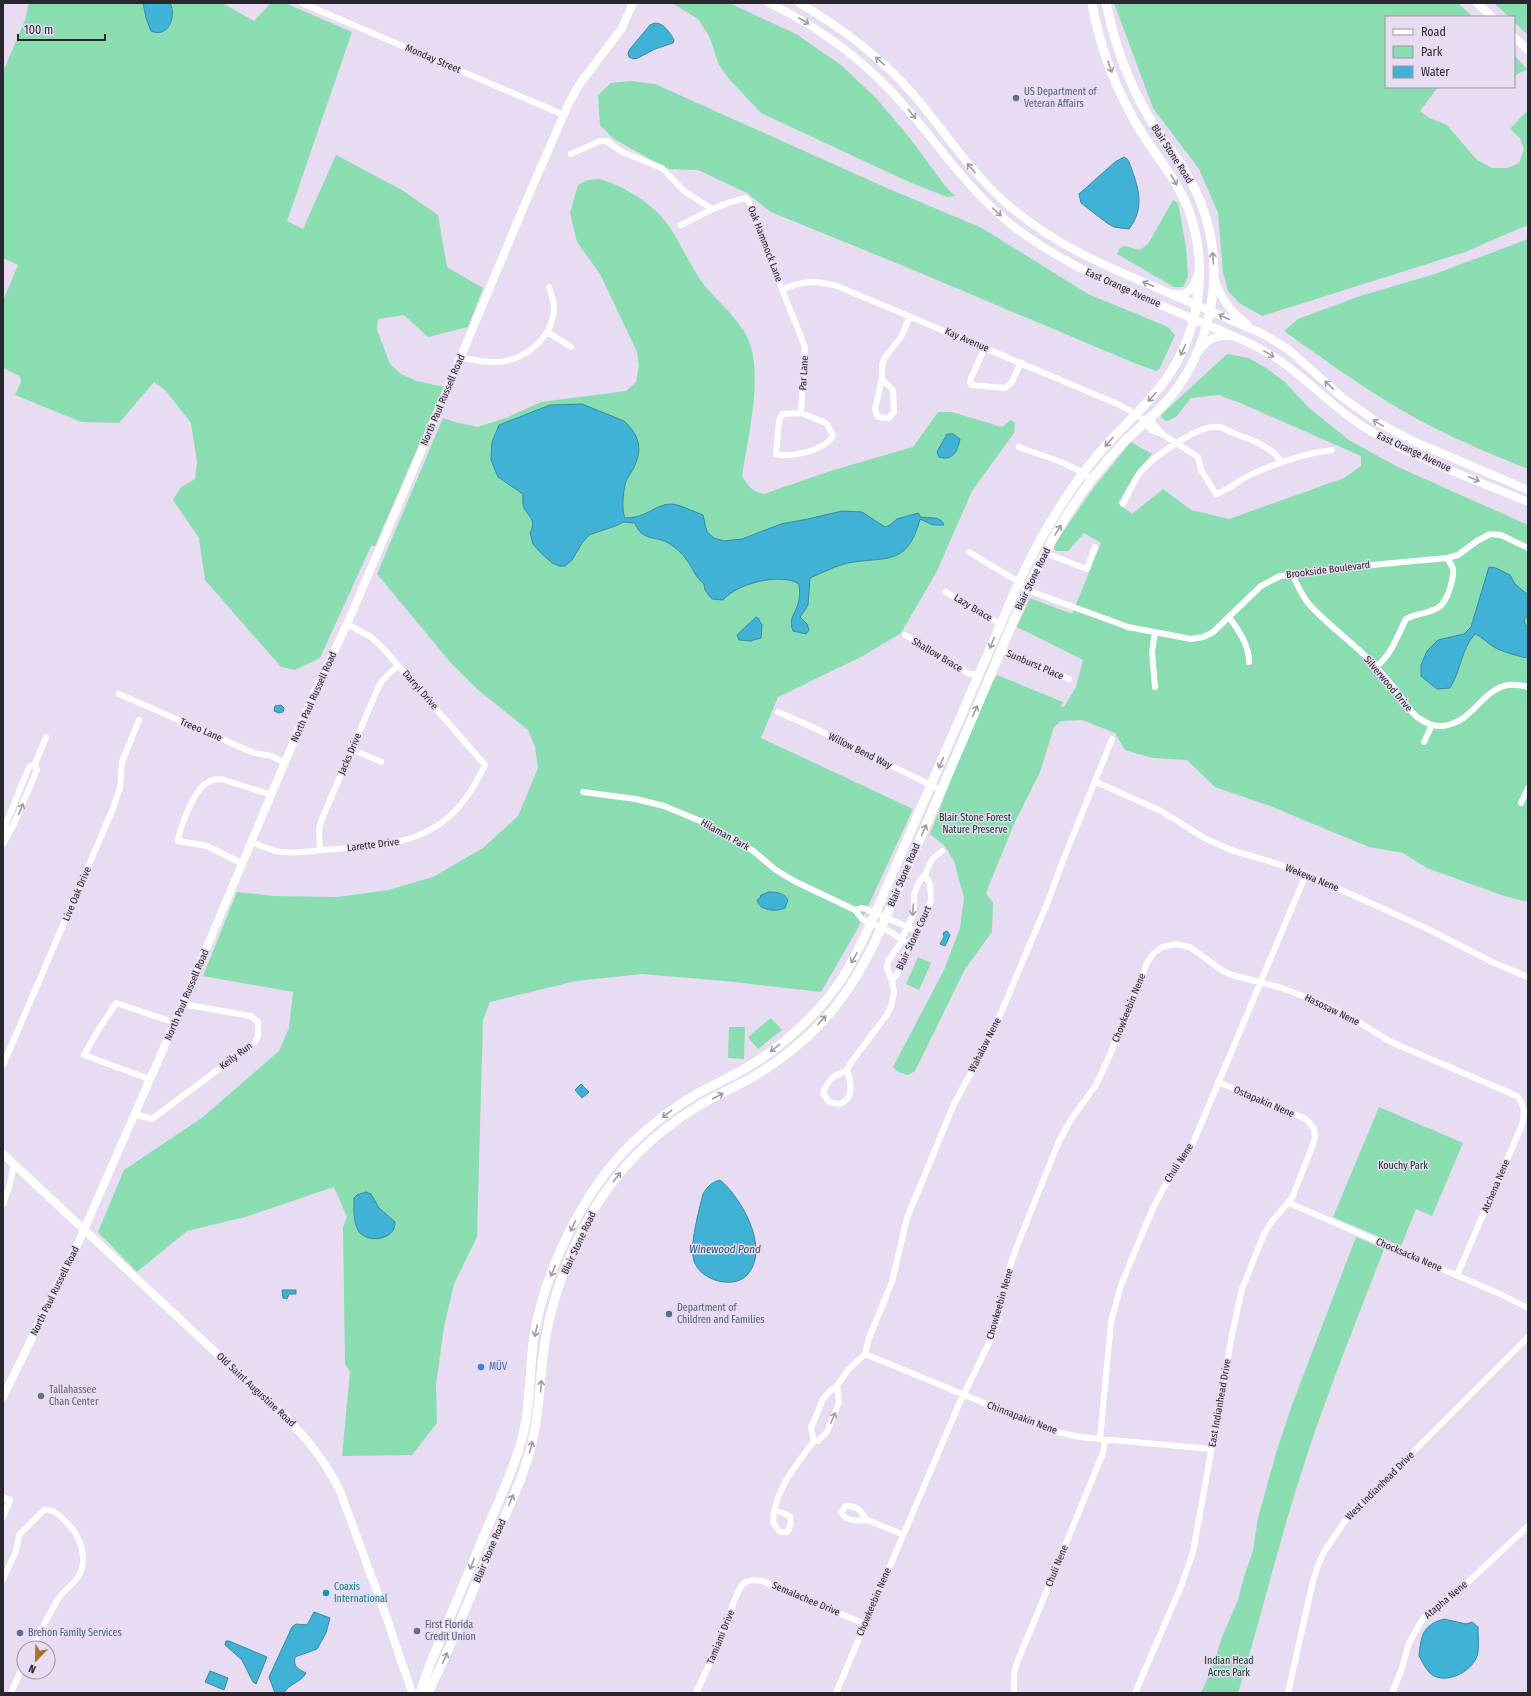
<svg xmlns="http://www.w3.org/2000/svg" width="1531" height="1696" viewBox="0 0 1531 1696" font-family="'Fira Sans Condensed',sans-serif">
<rect width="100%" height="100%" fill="#e7dcf1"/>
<path fill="#8addb0" d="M29,3H222L254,21L271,3H285L352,32L287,221L303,229L336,155L402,190L438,215L447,267L483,288L468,327L428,337L404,315L378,319L377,330L390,364L401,374L417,381L444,387L375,546H371L320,658L295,670L281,667L205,580L199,538L173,500L181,487L195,479L197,462L191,423L166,391L154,382L119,423L81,422L15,395L21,382L20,376L3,368V301L18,265L3,258V72L25,20Z
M672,3H729L796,34L841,65L876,98L909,137L946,187L955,196L947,197L909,182L761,113L729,79L719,65L709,36L698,19Z
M1114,3H1458L1473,17H1386V87H1438L1420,111L1429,118L1447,125L1477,160L1492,168H1507L1519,163L1524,149L1520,138L1510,129L1528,110V225L1465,252L1262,316L1239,303L1228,291L1223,273L1218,213L1199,169L1153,108Z
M1494,3H1528V35L1514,22V17H1509Z
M1514,55L1527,69L1514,76Z
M630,81L655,84L889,189L982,228L1088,294L1168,327L1175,335L1160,368L1156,371L1134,363L918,272L771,212L747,193L698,170L668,169L614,139L600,125L598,95L611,83Z
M600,179C620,185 641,197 657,212C678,233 687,263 705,286C722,306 749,327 753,355C759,394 748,437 742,476C748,486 752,491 764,494L830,471L913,447L938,412H952L1002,427L1011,420L1015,423L1014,433L972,491L937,571L901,633L863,656L778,697L761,738L913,809L858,928L821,992L725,981L642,974L576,981L490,1002L483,1020L477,1237L454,1284L444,1327L436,1385L437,1423L412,1455L342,1456L350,1372L345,1364L343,1227L347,1217L334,1187L245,1217L187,1231L137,1272L98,1232L124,1170L203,1117L279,1051L289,1028L293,992L203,976L237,892L274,896L338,897L388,890L433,877L483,848L518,816L538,768L535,747L528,730L477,689L451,663L377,574L443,418L455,422L477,427L506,418L541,402L626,391L636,382L639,365L637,352L600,274L577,242L570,213L578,185L587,180Z
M1173,200L1178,203L1186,246L1188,277L1183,287H1174L1117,254L1119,249L1124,246L1140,250L1148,244Z
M1528,239V469C1491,454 1454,439 1419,420C1371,394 1328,362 1284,331L1298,319L1360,296L1435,274Z
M1227,354L1249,358L1266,368L1285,382L1309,408L1349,440L1396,466L1528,525V902L1504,896L1427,868L1403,853L1369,847L1270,806L1215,787L1187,760L1153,758L1125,750L1115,733L1082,720L1061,721L1054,727L1040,772L1014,824L986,893L993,903L992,932L965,969L915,1071L908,1075L898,1072L893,1067L944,970L960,928L964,898L954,861L944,845L930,834L952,777L992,683L997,675L1063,702L1061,706L1064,707L1076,687L1083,660L1017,627L1030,598L1072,614L1101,543L1084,533L1068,551H1056L1053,546L1095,486L1131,442L1152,454L1137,471L1118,503L1132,514L1163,489L1191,510L1229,519L1344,478L1361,466V456L1238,402L1218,395L1191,398L1176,417L1167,421L1162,419L1161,415Z
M918,957L931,963L919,990L906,984Z
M771,1018L782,1030L758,1049L748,1037Z
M729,1027H745L744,1059L728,1058Z
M1379,1107L1463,1143L1432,1216L1416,1209L1401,1246L1333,1217Z
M1356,1237L1384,1249C1355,1325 1324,1400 1300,1477C1277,1549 1260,1621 1238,1693H1201L1211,1671L1222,1637L1238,1600L1244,1577L1253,1551L1258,1518L1276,1453L1292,1405Z"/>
<path fill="#3fb2d6" stroke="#3988a4" d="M143,3H170C177,16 168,39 151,31L146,18Z
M655,23C664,23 670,33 674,40L673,43L655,49L638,58L633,59L629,57L628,53L630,49L650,25Z
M1124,157L1127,159L1129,162C1138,186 1146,207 1129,229L1114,227L1107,223L1081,203L1079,194L1115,162Z
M582,404L624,421C638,434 643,447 635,465C633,471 628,476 626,481C624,488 623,496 623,503C623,508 623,514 625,518C645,519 656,504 670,504C680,504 694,512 703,515L707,532L714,538L724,541L742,539L781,524L808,519L842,511L862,512L885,527L890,525L897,519L918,513L921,517C930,519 940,515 944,525H933L920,519C907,567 887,556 848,563C835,566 822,573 810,578L808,605L805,610L800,617L807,624L809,630L806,634L793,631C789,621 793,616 797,607C800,599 800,592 799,584C780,572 736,584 723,600L712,599L705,590L704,584C695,577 693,568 686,559C682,553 676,548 670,544C656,535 642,542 635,523L623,522L618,525L589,535L582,543L572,560L565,566H559L552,563L540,552L533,544L530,533C536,522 531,518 525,510C522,506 523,499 523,494L498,477L491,460L492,442L499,425L550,405Z
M947,434H953L960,439C958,450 953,462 939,457L937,452Z
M1489,567L1496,568L1510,575L1515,584L1528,595V615L1524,620L1525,624L1528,628V658C1520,657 1500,651 1494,647C1487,643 1483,637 1475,634C1461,649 1461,671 1450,688L1437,689L1421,676V665L1427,651L1438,640L1464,634L1471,627Z
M756,617L758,618L762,625L761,638L750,641L739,640L737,635Z
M281,705L284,708L283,712L279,713L274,711L275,706Z
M769,892C777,892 784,893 788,900L785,908C776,912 759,911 757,900L760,898L761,895Z
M947,931L950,935L945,946L940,944L944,937L943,933Z
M581,1084L589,1092L582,1098L575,1090Z
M720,1180C741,1197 771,1249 747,1275C733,1290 700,1280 694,1261C689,1245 699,1211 703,1194C707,1187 712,1182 720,1180Z
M366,1192L371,1194L379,1208L395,1222C396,1241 365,1244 358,1230C353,1221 354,1208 354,1198L357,1195Z
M282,1290H296V1294H289L287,1299L283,1298Z
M314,1612L330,1618L326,1633L317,1649L295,1657C293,1667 298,1669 306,1673C302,1682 288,1684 284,1693H275L269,1677L292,1627L296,1624L307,1625Z
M1444,1619L1466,1624L1472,1622L1478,1627C1478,1635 1479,1644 1478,1652C1476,1670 1446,1686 1431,1674C1426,1670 1422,1661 1419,1656C1421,1635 1423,1625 1444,1619Z
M226,1641H229L267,1657L256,1684L253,1682L242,1660L225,1645Z
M210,1671L228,1678L224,1690L205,1682Z"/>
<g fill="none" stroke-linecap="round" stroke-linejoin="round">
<path stroke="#fff" stroke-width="6" d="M302,3L564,115
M571,154L600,141H607L622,152L662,168L684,191L712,209
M681,225C702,214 722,203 746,198L750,203L754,219L805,347L801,413L782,414L779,421L776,454C791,458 827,450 833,435L826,423L801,413
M783,289C802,281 817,280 837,286L1120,405L1146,421L1152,422L1162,434
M547,332L571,347
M985,347L971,378L970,383L972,385L1005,388L1012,382L1021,362
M461,358C473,359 486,363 498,362C526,360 553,337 554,308C554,301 551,294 549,287
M882,379L893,390L894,412L889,418L878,417L875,409L882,379V365L885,357L901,337L910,316
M1146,421L1147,425L1151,430L1162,434L1198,457L1201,470L1216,494C1226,491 1237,482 1246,477C1273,464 1302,454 1332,450
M1019,447C1044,457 1071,462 1092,480
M1123,504C1128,494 1133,483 1139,474C1151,458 1199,424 1219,427C1225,428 1236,435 1244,437C1258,442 1274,449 1281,462
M969,552L1019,582L1027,590L1128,627L1191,639L1203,637L1212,633L1261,586L1280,576L1382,564L1447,558L1458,555L1477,541L1490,534L1501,535L1528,548
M1045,553L1087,569L1095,547
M1292,574C1297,584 1301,594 1308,603C1329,627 1356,644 1377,668C1385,677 1393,686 1400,696C1406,703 1410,711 1417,717C1424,722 1433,727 1442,726C1480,723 1482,674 1528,687
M946,592L1000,624
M1229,617C1239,631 1249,645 1249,662
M1155,632L1152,652L1155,687
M905,635L970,674H979
M1001,650L1069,679
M1376,667C1392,654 1397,636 1406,619C1416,613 1429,614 1439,607C1447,602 1454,579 1453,569C1452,566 1449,561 1447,558
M119,694L254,753L272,756L285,763
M778,712L808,725L941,790
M1424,742L1432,725
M352,749L381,762
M1096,782L1161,811L1206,839L1231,850L1269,861L1306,874L1428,929L1494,963L1528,977
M583,792L636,799L664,806L703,822L752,850L776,870L794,881L855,910L862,919L891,932L910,945
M1521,803L1528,788
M3,837L7,821L29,767L35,764L46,737
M252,842C262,846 271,851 281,852C299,854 318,850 336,849C386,845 432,844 465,799C473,789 479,777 485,765L382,647L371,637L347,624
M3,844L14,824L37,770L35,764
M320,850L319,829L321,821L378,688L382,681L398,665
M243,864L207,846L178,841C180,827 194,791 206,783C211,780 215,779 221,779L272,795
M855,910L861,908L866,909L917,931
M892,980L897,974L906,951L928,910L931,900L930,885L925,874
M3,1065L112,811L120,788L122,762L139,720
M847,1070C851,1082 855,1099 839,1104L829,1102L823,1093L826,1086L833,1077L847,1070L852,1061L886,1016L891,1007L894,992L892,980L887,968L888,961L898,947L914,913V895L918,884L925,874L933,858L942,851
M149,1079L84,1055L97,1032L116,1003L175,1023
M134,1114L152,1119L255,1042L258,1036V1022L251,1016L183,1004
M1289,1203L1500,1294L1528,1308
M3,1204L10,1184L14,1164
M865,1354L1052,1431L1080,1437L1212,1449
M1100,1439L1111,1322L1121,1285L1153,1208L1164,1187L1191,1148L1196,1136L1306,874
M814,1441L811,1428L823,1399L830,1391L837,1386L848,1370L865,1354L869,1338L892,1282L907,1218L954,1104L992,1034L1006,1001L1049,899L1062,863L1112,739
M3,1497L10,1500L3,1517
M846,1506C857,1505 861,1512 867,1520C857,1521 846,1522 841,1512Z
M775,1510L790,1516C791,1523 791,1527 787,1532H780L773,1523C774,1490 795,1467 814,1441H818L827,1432L839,1402L837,1386
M867,1520L902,1534
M3,1579L16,1551L19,1535L44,1510C53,1508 61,1516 67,1523C82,1537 90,1564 75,1581C69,1587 63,1592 58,1599C49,1615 40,1632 31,1648
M11,1693L24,1663
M696,1693C705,1673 715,1654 722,1634C728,1621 734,1596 742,1585C747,1579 755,1580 762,1581L865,1624
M836,1693L959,1404L988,1345L996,1327L1009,1269L1017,1246L1059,1141L1072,1118L1096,1085L1109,1057L1148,961L1153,954L1162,947L1176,944L1190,947L1223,971L1232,975L1282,988L1323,1004L1357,1021L1391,1042L1517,1096C1525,1105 1525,1114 1522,1125L1457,1275
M1014,1693V1674L1017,1663L1103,1453L1105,1440
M1135,1693L1180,1589L1193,1552L1232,1335L1242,1289L1264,1234L1272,1221L1292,1198L1312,1147L1315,1138L1314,1129L1309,1122L1304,1118L1218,1082
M1288,1693L1312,1585L1318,1565L1324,1552L1347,1518L1528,1337
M1392,1693L1401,1671L1409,1643L1422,1620L1464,1586L1528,1526"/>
<path stroke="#fff" stroke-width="8" d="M769,3C823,29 869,64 907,109C942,149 970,192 1013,226C1072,271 1142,297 1210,326C1226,333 1242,339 1257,347C1297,367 1326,403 1364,427C1414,459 1474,479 1528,502
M799,3C841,27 880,57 912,93C944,130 970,172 1008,205C1053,243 1102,265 1155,287C1191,303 1227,318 1263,334L1289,350L1343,398L1377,422L1413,441L1528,490
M1477,3L1492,17
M1514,37L1528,50
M1214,278C1220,298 1230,311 1247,324
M1173,294C1187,296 1194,289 1197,276
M1199,351C1207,339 1216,335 1230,336
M3,1154L287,1419C309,1440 326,1463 340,1491L386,1616L412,1693
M3,1397L76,1248L183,1004L309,705L347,624L404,492L530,192L569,103L579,85L622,28L633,3"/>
<path stroke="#fff" stroke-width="9" d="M420,1693L430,1664C449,1620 467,1576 486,1531C499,1501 513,1471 522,1439C531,1405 529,1370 534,1336C543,1281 571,1219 604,1175C626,1146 655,1120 687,1100C708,1086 733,1077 754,1063C785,1044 819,1012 839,983C852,964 861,943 871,923L1019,582C1040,537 1064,496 1095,458C1115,433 1141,412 1160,387C1200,337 1210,268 1188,208C1177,181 1159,159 1143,135C1118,95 1100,49 1092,3
M428,1693C450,1649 468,1602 487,1557C502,1521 521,1485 531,1447C540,1415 539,1382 544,1349C550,1302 569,1252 593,1211C619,1168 654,1133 697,1107C716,1095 738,1086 758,1074C790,1054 822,1026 844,995C873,955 890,906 910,862C936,802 963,741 988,681C1013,623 1035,565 1069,512C1085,487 1104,463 1124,442C1138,428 1154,416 1167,401C1197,367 1213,320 1214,274C1214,238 1204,202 1185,171C1173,151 1158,134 1147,114C1127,79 1114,42 1106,3"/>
</g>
<defs><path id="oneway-shaft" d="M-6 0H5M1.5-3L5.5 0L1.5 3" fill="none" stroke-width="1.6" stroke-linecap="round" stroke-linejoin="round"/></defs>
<g stroke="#9f9da1">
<use href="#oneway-shaft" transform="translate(804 21) rotate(30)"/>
<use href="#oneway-shaft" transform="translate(880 61) rotate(-138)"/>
<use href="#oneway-shaft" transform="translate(1110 67) rotate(70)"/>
<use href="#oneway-shaft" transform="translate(912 114) rotate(51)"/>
<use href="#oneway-shaft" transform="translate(971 168) rotate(-131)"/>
<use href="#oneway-shaft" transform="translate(1174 180) rotate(59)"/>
<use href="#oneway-shaft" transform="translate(997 212) rotate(42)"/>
<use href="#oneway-shaft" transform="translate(1213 258) rotate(-94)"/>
<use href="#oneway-shaft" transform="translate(1148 284) rotate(-157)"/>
<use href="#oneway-shaft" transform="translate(1224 317) rotate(-156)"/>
<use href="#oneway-shaft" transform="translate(1183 350) rotate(114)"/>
<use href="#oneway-shaft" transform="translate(1269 354) rotate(31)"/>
<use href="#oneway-shaft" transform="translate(1329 385) rotate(-137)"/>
<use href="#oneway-shaft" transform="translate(1152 397) rotate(132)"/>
<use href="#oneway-shaft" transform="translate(1378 423) rotate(-149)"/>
<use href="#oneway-shaft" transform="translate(1109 442) rotate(132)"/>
<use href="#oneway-shaft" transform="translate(1474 479) rotate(23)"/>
<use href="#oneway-shaft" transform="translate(1058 530) rotate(-59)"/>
<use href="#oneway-shaft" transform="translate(992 643) rotate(113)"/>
<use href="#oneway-shaft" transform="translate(975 711) rotate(-66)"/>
<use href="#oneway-shaft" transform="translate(941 763) rotate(114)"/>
<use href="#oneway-shaft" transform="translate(21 809) rotate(-67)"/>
<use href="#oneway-shaft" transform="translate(924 830) rotate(-66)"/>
<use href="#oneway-shaft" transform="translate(913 910) rotate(94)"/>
<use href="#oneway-shaft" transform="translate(854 958) rotate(120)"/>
<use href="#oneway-shaft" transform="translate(822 1020) rotate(-47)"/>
<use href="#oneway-shaft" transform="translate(775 1048) rotate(142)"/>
<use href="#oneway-shaft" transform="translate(718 1096) rotate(-27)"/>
<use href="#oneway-shaft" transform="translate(667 1114) rotate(143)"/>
<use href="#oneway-shaft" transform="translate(617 1177) rotate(-52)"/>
<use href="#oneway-shaft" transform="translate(573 1226) rotate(116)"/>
<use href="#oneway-shaft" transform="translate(553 1271) rotate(112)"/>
<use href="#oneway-shaft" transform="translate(536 1331) rotate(102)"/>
<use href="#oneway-shaft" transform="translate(541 1386) rotate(-86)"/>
<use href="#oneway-shaft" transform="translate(833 1418) rotate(-67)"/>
<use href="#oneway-shaft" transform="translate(531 1447) rotate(-75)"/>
<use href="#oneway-shaft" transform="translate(511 1500) rotate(-67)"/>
<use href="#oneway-shaft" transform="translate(472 1564) rotate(113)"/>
<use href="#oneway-shaft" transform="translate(445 1658) rotate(-66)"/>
</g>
<g fill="#5c6f8a" stroke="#e7dcf1" stroke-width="1.5">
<circle cx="1016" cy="98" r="4"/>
<circle cx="669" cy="1314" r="4"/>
<circle cx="417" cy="1631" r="4"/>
<circle cx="20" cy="1633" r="4"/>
</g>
<circle fill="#3f7fe0" stroke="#e7dcf1" stroke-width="1.5" cx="481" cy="1367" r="4"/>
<circle fill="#6b7280" stroke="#e7dcf1" stroke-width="1.5" cx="41" cy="1396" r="4"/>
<circle fill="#0f9aa8" stroke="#e7dcf1" stroke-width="1.5" cx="326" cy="1593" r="4"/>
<g text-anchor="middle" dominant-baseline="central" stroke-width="3" stroke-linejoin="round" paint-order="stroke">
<g font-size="10" fill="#2a262e" stroke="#e7dcf1">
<text transform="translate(433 59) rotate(23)">Monday Street</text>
<text transform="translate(1172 154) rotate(57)">Blair Stone Road</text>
<text transform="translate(765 244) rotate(69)">Oak Hammock Lane</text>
<text transform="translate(1123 288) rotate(24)">East Orange Avenue</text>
<text transform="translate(967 340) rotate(23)">Kay Avenue</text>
<text transform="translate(804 373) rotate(-87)">Par Lane</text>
<text transform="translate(443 400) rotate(-67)">North Paul Russell Road</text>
<text transform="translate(1414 452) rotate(25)">East Orange Avenue</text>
<text transform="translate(1328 570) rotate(-7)">Brookside Boulevard</text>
<text transform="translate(1033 579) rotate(-64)">Blair Stone Road</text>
<text transform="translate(973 608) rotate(31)">Lazy Brace</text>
<text transform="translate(937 655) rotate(31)">Shallow Brace</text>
<text transform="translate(1035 665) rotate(23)">Sunburst Place</text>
<text transform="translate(1388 684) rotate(50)">Silverwood Drive</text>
<text transform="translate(420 690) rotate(49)">Darryl Drive</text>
<text transform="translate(314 697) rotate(-66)">North Paul Russell Road</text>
<text transform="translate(201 730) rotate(23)">Treeo Lane</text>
<text transform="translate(860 751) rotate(26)">Willow Bend Way</text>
<text transform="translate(350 754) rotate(-67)">Jacks Drive</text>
<text transform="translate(725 835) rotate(29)">Hilaman Park</text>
<text transform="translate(373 845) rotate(-7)">Larette Drive</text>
<text transform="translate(904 875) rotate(-67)">Blair Stone Road</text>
<text transform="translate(1312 878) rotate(22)">Wekewa Nene</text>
<text transform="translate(77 894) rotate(-67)">Live Oak Drive</text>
<text transform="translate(914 938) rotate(-65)">Blair Stone Court</text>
<text transform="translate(187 995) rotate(-67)">North Paul Russell Road</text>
<text transform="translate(1129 1008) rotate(-68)">Chowkeebin Nene</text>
<text transform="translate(1332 1010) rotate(26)">Hasosaw Nene</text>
<text transform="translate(985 1045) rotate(-63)">Wahalaw Nene</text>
<text transform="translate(236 1056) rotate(-37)">Keily Run</text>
<text transform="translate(1264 1102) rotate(23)">Ostapakin Nene</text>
<text transform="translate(1179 1163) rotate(-57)">Chuli Nene</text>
<text transform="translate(1496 1186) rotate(-67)">Atchena Nene</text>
<text transform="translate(579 1243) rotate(-65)">Blair Stone Road</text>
<text transform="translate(1409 1255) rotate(23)">Chocksacka Nene</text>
<text transform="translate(55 1291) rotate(-64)">North Paul Russell Road</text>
<text transform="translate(1000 1304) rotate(-74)">Chowkeebin Nene</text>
<text transform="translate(256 1390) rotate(43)">Old Saint Augustine Road</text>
<text transform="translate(1220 1403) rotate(-80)">East Indianhead Drive</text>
<text transform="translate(1022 1418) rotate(21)">Chinnapakin Nene</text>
<text transform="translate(1380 1486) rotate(-45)">West Indianhead Drive</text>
<text transform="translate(490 1551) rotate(-67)">Blair Stone Road</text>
<text transform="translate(1057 1566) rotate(-68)">Chuli Nene</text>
<text transform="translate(806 1599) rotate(23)">Semalachee Drive</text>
<text transform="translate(1446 1600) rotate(-40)">Atapha Nene</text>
<text transform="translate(874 1602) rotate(-67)">Chowkeebin Nene</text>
<text transform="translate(721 1637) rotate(-68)">Tamiami Drive</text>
</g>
<g font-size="10" fill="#4e5e75" stroke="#e7dcf1" text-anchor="start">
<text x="1024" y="92">US Department of<tspan x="1024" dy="12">Veteran Affairs</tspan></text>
<text x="677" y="1308">Department of<tspan x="677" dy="12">Children and Families</tspan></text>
<text x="425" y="1625">First Florida<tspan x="425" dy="12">Credit Union</tspan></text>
<text x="28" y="1633">Brehon Family Services</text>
</g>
<g font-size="10" fill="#093320" stroke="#e7dcf1">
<text x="975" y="818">Blair Stone Forest<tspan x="975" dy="12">Nature Preserve</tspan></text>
<text x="1403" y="1166">Kouchy Park</text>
<text x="1229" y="1661">Indian Head<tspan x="1229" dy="12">Acres Park</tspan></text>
</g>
<g font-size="10" fill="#366cbe" stroke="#e7dcf1" text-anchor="start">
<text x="489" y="1367">MÜV</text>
</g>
<g font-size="10" fill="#5b616d" stroke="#e7dcf1" text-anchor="start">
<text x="49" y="1390">Tallahassee<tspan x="49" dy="12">Chan Center</tspan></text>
</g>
<g font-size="10" fill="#0d838f" stroke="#e7dcf1" text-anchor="start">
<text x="334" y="1587">Coaxis<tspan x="334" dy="12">International</tspan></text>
</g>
<g font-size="11" font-style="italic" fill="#245463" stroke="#e7dcf1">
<text x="725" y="1249">Winewood Pond</text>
</g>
</g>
<rect width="1531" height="1696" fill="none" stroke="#2a262e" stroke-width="8"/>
<rect x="1385" y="16" width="130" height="72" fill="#e7dcf1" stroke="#9b93a3"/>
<rect x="1393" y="29" width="20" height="6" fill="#ffffff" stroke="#9b93a3"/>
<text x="1421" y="36" font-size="12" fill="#2a262e">Road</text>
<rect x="1393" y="46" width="20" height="12" fill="#8addb0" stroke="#9b93a3"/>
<text x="1421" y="56" font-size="12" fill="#2a262e">Park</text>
<rect x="1393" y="66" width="20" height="12" fill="#3fb2d6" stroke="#9b93a3"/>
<text x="1421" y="76" font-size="12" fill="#2a262e">Water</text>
<g transform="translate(36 1660) rotate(203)"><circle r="19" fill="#e7dcf1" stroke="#9b93a3"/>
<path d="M0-3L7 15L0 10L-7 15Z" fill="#a8702e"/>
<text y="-6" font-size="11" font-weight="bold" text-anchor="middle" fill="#2a262e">N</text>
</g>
<path d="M18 34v6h87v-6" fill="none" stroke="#2a262e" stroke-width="2"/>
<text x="24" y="34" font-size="12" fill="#2a262e" stroke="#e7dcf1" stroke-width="3" paint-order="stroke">100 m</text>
</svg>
